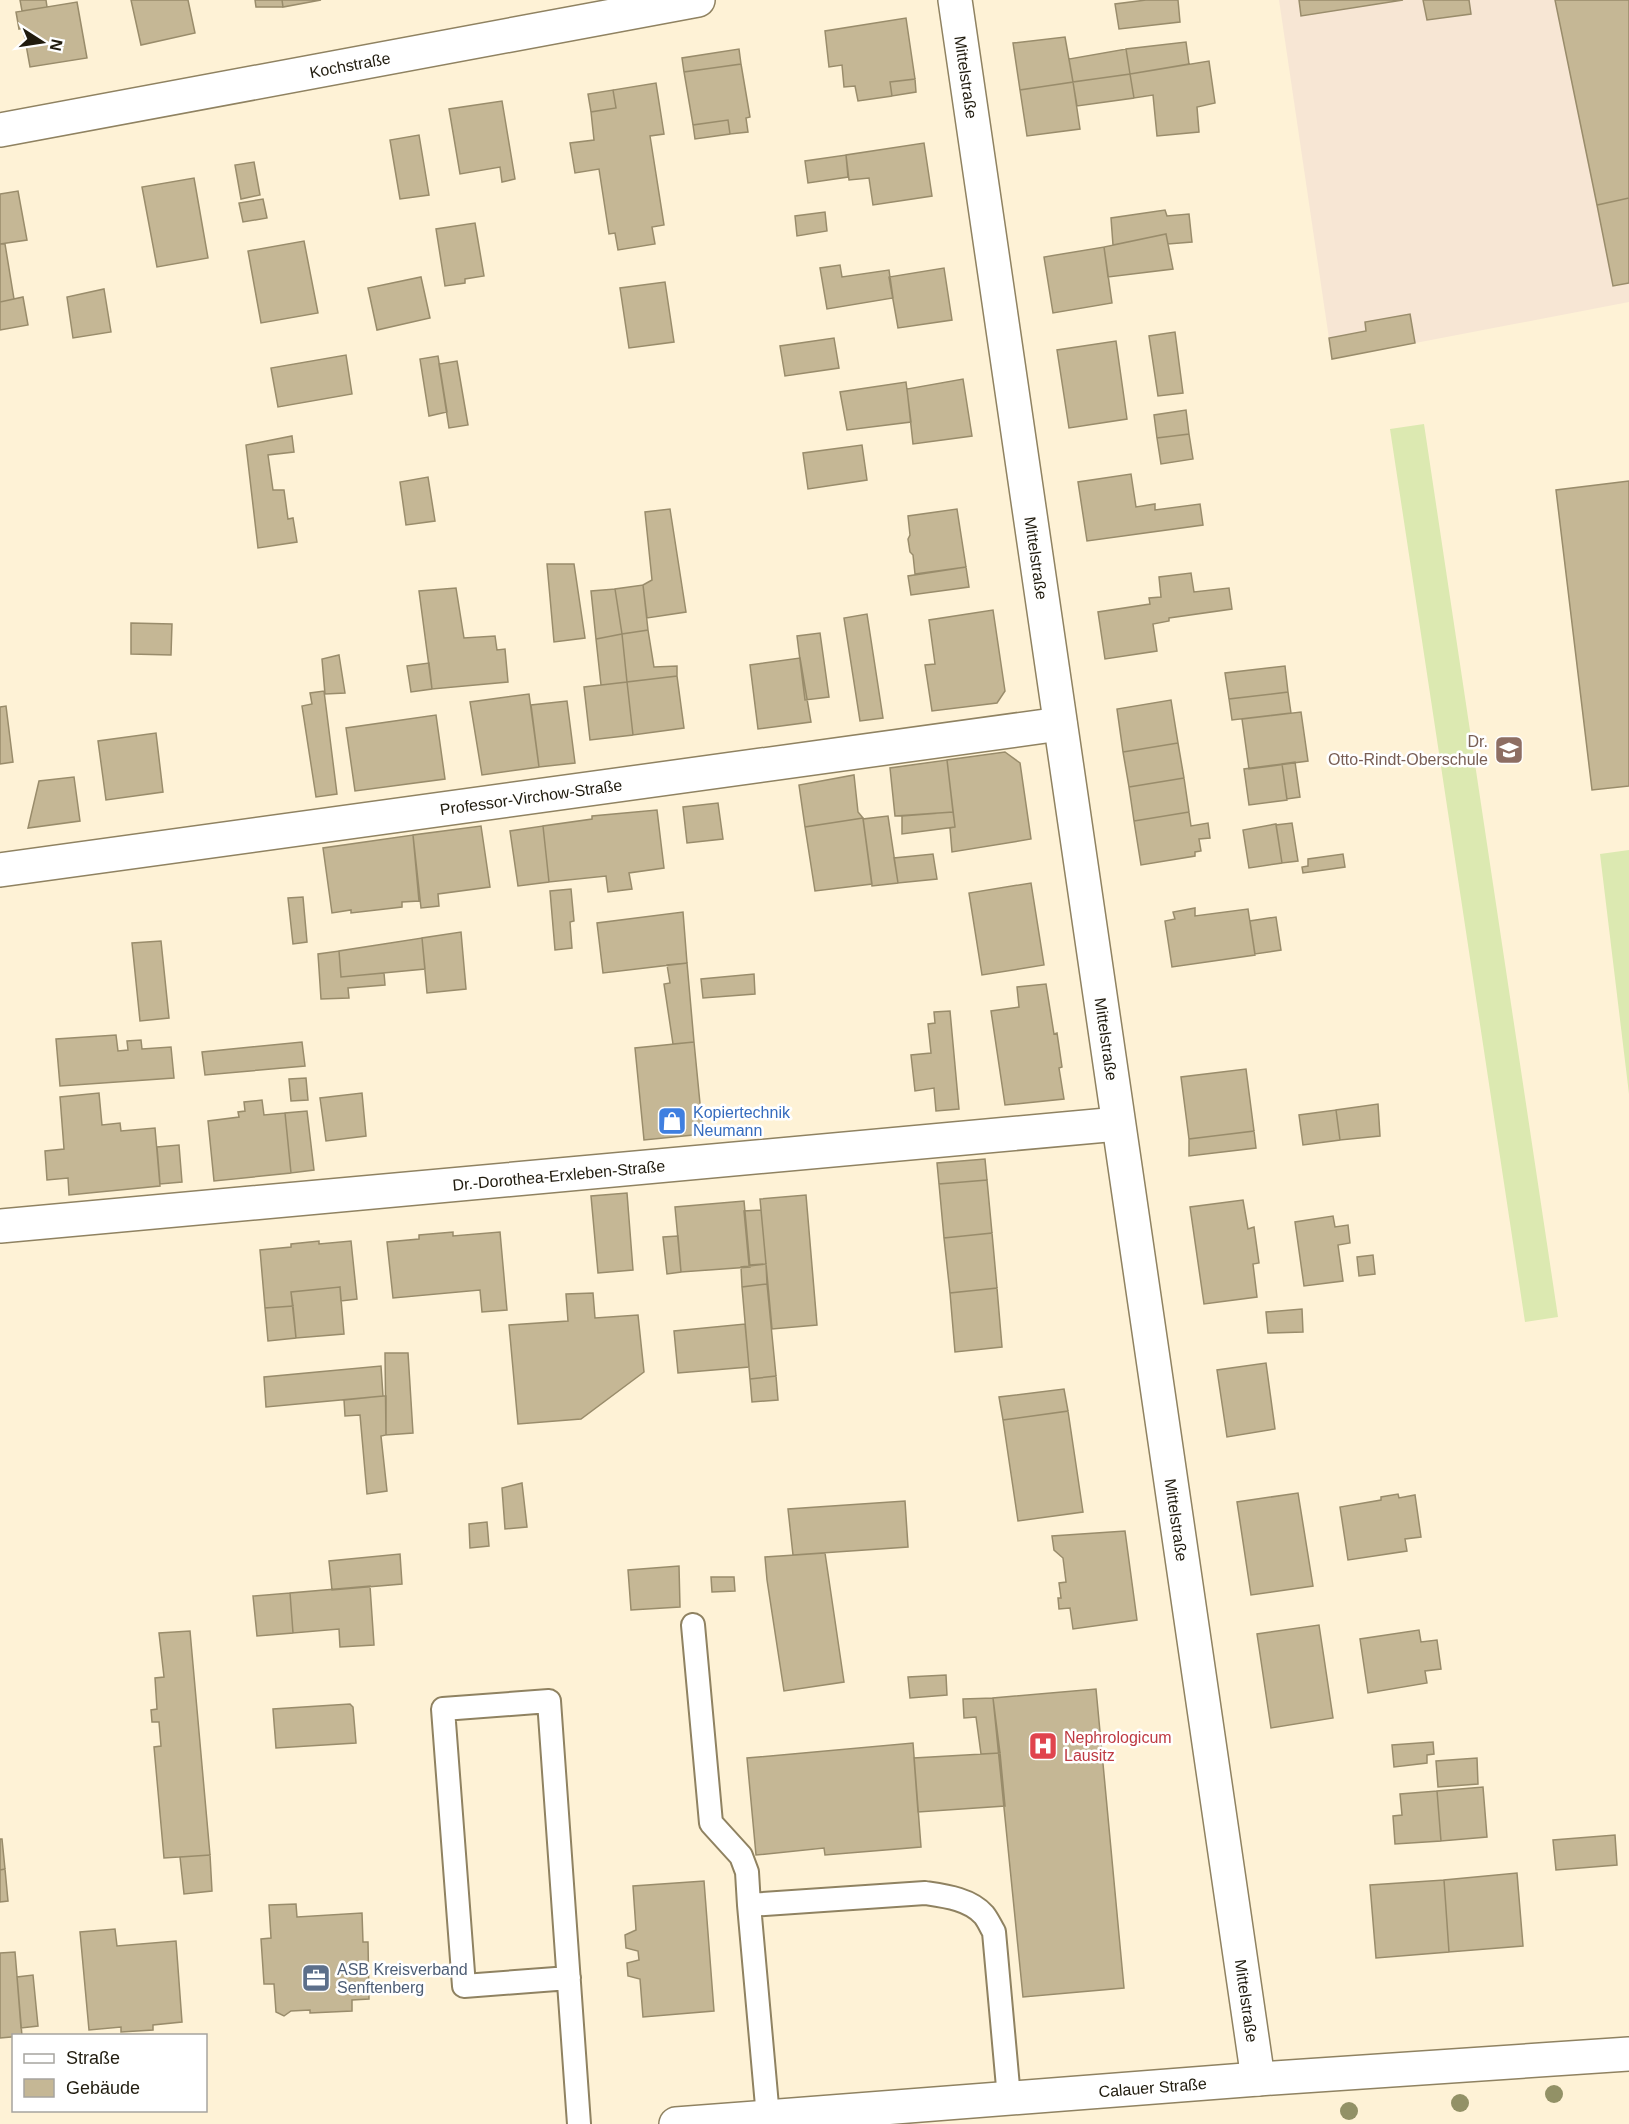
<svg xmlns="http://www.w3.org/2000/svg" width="1629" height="2124" viewBox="0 0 1629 2124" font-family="Arial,sans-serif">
<rect width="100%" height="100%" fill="#fef2d6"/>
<path fill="#f7e6d4" d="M1279,0H1629V302L1332,359Z"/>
<path fill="#dce9b1" d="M1424,424L1558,1317L1525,1322L1390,429Z
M1629,850V1094L1600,854Z"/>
<path fill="#c5b795" stroke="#998c6b" stroke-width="1.5" d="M20,0H46L47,7L22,11Z
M131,0H188L195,33L141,45Z
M255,0H282L283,7H256Z
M282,0H321L283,7Z
M1146,0H1178L1180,22L1119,29L1115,4Z
M1299,0H1403L1301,16Z
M1423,0H1469L1471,14L1427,20Z
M1555,0H1629V198L1597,205Z
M77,2L87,58L30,67L23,28L19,29L16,12Z
M906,18L915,79L890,82L892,96L858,101L855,86L844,87L842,65L829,67L825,31Z
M1065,37L1073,82L1020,90L1013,43Z
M1186,42L1189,64L1130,74L1126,49Z
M739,49L741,64L684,72L682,58Z
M1126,49L1130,74L1073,82L1069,59Z
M1209,61L1215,103L1197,107L1199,132L1157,136L1153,95L1134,98L1130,74Z
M741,64L750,117L746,118L748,132L730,134L728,120L693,125L684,72Z
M1130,74L1134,98L1077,106L1073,82Z
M915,79L916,92L892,96L890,82Z
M1073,82L1080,129L1027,136L1020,90Z
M656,83L664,134L650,136L664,225L652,227L655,244L618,250L615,233L609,234L599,169L575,173L570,143L594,140L591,112L616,108L613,90Z
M613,90L616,108L591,112L588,94Z
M502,101L515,179L502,182L500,167L460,174L449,109Z
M728,120L730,134L695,139L693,125Z
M419,135L429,195L400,199L390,140Z
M924,143L932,196L873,205L869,178L849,180L846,155Z
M846,155L848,177L808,183L805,161Z
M254,162L260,195L241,199L235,165Z
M194,178L208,258L157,267L142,187Z
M18,191L27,240L0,244V194Z
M1629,198V283L1613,286L1597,205Z
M263,199L267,218L243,222L239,203Z
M1165,210L1167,216L1189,214L1192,242L1168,244L1166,234L1113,245L1111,218Z
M825,212L827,231L797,236L795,216Z
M475,223L484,276L465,279V283L445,286L436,229Z
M1166,234L1173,269L1108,277L1104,247Z
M304,241L318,313L261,323L248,251Z
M0,244H5L14,299L0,302Z
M1104,247L1112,303L1053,313L1044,257Z
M840,265L842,277L889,270L893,298L827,309L820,268Z
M944,268L952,320L898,328L889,277Z
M421,277L430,318L377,330L368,288Z
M665,282L674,342L629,348L620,288Z
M104,289L111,332L73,338L67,297Z
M23,297L28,325L0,330V302Z
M1410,314L1415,343L1332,359L1329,338L1366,331L1365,322Z
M1175,332L1183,393L1158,396L1149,336Z
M834,338L839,368L785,376L780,346Z
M1116,341L1127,419L1069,428L1057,350Z
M346,355L352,394L278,407L271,368Z
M438,356L447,412L429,416L420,359Z
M457,361L468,425L449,428L439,364Z
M963,379L972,436L913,444L907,389Z
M906,382L911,422L847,430L840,392Z
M1186,410L1189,434L1157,438L1154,415Z
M1189,434L1193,459L1161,464L1157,438Z
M292,436L294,452L268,455L273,490H284L288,519L293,518L297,542L258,548L246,445Z
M862,445L867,480L808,489L803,453Z
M1131,474L1136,507L1155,504V510L1200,504L1203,525L1087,541L1078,482Z
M428,477L435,521L406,525L400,482Z
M1629,481V786L1592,790L1556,490Z
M670,509L686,612L647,618L643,585L652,580L645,512Z
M957,509L966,567L915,574L913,555L910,552L908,539L910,535L908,516Z
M547,564H574L585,638L554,642Z
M966,567L969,587L911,595L908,576Z
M1191,573L1194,592L1229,588L1232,609L1169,618V621L1153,624L1157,651L1105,659L1098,612L1150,604L1149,598L1161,597L1159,577Z
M643,585L648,630L622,634L615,589Z
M456,588L464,638L495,636L497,650L505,649L508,682L432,689L419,591Z
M615,589L622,634L596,639L591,591Z
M993,610L1005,691L997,703L932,711L925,665L935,664L929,620Z
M867,614L883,718L860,721L844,618Z
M131,623L172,624L171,655L131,654Z
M648,630L654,667L677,666V676L627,682L622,634Z
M820,633L829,697L805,700L797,636Z
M622,634L627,682L601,685L596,639Z
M339,655L345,693L325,694L322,659Z
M800,658L811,722L758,729L750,665Z
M429,663L432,689L411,692L407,666Z
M1285,666L1288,692L1229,699L1225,673Z
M677,676L684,728L633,735L627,682Z
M627,682L633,735L590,740L584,687Z
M324,691L337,794L316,797L302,706L312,704L310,693Z
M1288,692L1291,713L1232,720L1229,699Z
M529,694L539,767L482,775L470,702Z
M1171,700L1178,743L1123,752L1117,709Z
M567,701L575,763L539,767L531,705Z
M6,706L13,762L0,764V707Z
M1301,712L1308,761L1249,769L1242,719Z
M436,715L445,779L355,791L346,728Z
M156,733L163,792L106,800L98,741Z
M1178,743L1184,778L1129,787L1123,752Z
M1005,752L1020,763L1031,839L952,852L950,828L955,827L947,760Z
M947,760L953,812L895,816L890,768Z
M1295,762L1300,797L1287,799L1282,764Z
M1282,764L1287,800L1249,805L1244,769Z
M854,775L858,812L863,818L805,827L799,785Z
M74,777L80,821L28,828L39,781Z
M1184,778L1189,812L1134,821L1129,787Z
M718,803L723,839L687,843L683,807Z
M657,810L664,868L629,873L632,889L608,892L606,876L549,882L543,826L592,819V816Z
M953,812L955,827L902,834V816Z
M1189,812L1191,826L1208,823L1210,838L1199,839L1201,851L1195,852V856L1141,865L1134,821Z
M888,816L898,883L872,886L863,819Z
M863,818L872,884L815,891L805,827Z
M1292,823L1298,861L1282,863L1276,825Z
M1276,824L1282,863L1249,868L1243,830Z
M481,826L490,887L438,894L439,906L421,908L413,835Z
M543,826L549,882L518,886L510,831Z
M413,835L419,901L402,902V907L351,913V910L332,913L323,848Z
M933,854L937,879L898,883L894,858Z
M1343,854L1345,867L1303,873L1302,867L1308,866V859Z
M1031,883L1044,965L982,975L969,893Z
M571,889L574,921L570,922L572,948L555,950L550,891Z
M303,897L307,942L293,944L288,898Z
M1195,908V916L1248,909L1255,955L1172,967L1165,921L1175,919L1173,912Z
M683,912L687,963L603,973L597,923Z
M1276,917L1281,950L1255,954L1250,921Z
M461,932L466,989L427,993L422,938Z
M422,938L425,969L341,977L339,951Z
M161,941L169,1018L140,1021L132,943Z
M339,951L341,977L384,973L385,985L348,988L349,998L321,999L318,954Z
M687,963L694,1042L673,1044L664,984L670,983L667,965Z
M754,974L755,994L703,998L701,979Z
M1046,984L1054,1034L1057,1033L1062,1067L1059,1068L1064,1099L1005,1105L991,1011L1019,1007L1017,987Z
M950,1011L959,1109L936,1111L934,1088L915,1091L911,1055L931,1053L928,1024L935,1023L934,1012Z
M116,1035L118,1051L128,1050L127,1041L141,1040L142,1049L171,1047L174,1078L60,1086L56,1039Z
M302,1042L305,1066L205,1075L202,1052Z
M694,1042L703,1134L644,1140L635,1048Z
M1246,1069L1254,1131L1189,1139L1181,1077Z
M306,1078L308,1100L291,1101L289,1079Z
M99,1093L102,1125L120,1123L121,1131L155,1128L160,1186L69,1195L68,1178L47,1180L45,1151L64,1149L60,1097Z
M362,1093L366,1136L326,1141L320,1098Z
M262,1100L264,1115L285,1113L291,1173L214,1181L208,1121L239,1117L238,1112L245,1111L244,1102Z
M1378,1104L1380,1136L1340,1140L1336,1110Z
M1336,1110L1340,1140L1303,1145L1299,1115Z
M307,1111L314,1170L291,1173L285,1113Z
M1254,1131L1256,1148L1189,1156V1139Z
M179,1145L182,1182L160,1184L157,1147Z
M985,1159L987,1180L939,1184L937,1163Z
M987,1180L992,1233L944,1238L939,1184Z
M627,1193L633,1270L598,1273L591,1196Z
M806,1195L817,1325L772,1329L760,1199Z
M1243,1200L1248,1229L1254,1227L1259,1263L1253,1264L1257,1297L1204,1304L1190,1207Z
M744,1201L750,1267L681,1272L675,1207Z
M761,1210L766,1264L749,1265L744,1211Z
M1333,1216L1335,1227L1348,1225L1350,1243L1338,1245L1343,1281L1304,1286L1295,1222Z
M453,1232V1236L500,1232L507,1310L482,1312L480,1290L393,1298L387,1242L419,1239V1235Z
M992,1233L997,1288L950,1293L944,1238Z
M678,1236L681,1272L667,1274L663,1237Z
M319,1241V1244L351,1241L357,1299L341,1301L340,1287L291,1292L293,1306L265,1308L260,1250L291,1247V1244Z
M1373,1255L1375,1274L1359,1276L1357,1257Z
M766,1264L767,1284L742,1287L741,1267Z
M767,1284L776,1376L750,1379L742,1287Z
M340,1287L344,1334L296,1338L291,1292Z
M997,1288L1002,1347L955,1352L950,1293Z
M593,1293L595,1318L638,1315L644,1372L581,1419L518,1424L509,1325L568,1321L566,1294Z
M293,1306L296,1338L268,1341L265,1308Z
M1302,1309L1303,1332L1268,1333L1266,1312Z
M745,1324L749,1367L678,1373L674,1331Z
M385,1353H408L413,1433L386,1435Z
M1266,1363L1275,1429L1227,1437L1217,1370Z
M381,1366L383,1396L266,1407L264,1377Z
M776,1376L778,1400L752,1402L750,1379Z
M1064,1389L1068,1411L1003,1420L999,1397Z
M383,1396H386V1435L381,1436L387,1491L367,1494L360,1415L345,1416L344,1400Z
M1068,1411L1083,1512L1018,1521L1003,1420Z
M522,1483L527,1527L505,1529L502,1488Z
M1298,1493L1313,1586L1251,1595L1237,1502Z
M1398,1494L1399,1498L1415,1495L1421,1537L1405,1539L1407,1551L1348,1560L1340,1507L1381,1500V1497Z
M905,1501L908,1547L793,1555L788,1509Z
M487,1522L489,1546L470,1548L469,1524Z
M1125,1531L1137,1620L1073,1629L1070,1608L1059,1609L1058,1598H1061L1059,1583L1066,1582L1063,1558L1054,1550L1052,1536Z
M825,1553L844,1682L784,1691L767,1580L765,1557Z
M400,1554L402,1584L332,1590L329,1561Z
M679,1566L680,1607L631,1610L628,1570Z
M711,1577H734L735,1591L712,1592Z
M370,1586L374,1645L340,1647L339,1629L293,1633L290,1593Z
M290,1593L293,1633L257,1636L253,1596Z
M1319,1625L1333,1718L1271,1728L1257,1634Z
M1419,1630L1421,1642L1437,1640L1441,1669L1425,1671L1427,1683L1368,1693L1360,1639Z
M190,1631L210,1855L164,1858L154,1747L161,1746L159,1722H152L151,1710L157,1709L155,1678L164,1677L159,1633Z
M946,1675L947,1695L910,1698L908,1677Z
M1096,1689L1124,1988L1023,1997L993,1698Z
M993,1698L1000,1753L981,1754L976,1717L964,1718L963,1699Z
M350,1704L353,1707L356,1743L276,1748L273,1709Z
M1433,1742L1434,1754L1427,1755V1763L1394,1767L1392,1745Z
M913,1743L921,1847L825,1855L824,1848L756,1855L747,1758Z
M1000,1753L1005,1806L918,1812L914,1758Z
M1477,1758L1478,1784L1438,1787L1436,1761Z
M1483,1787L1487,1837L1441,1841L1437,1791Z
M1437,1791L1441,1841L1395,1844L1393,1816L1402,1815L1400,1794Z
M1615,1835L1617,1865L1556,1870L1553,1840Z
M0,1839H2L5,1869L0,1870Z
M210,1855L212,1891L184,1894L180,1857Z
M5,1869L8,1901L0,1902V1870Z
M1517,1873L1523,1946L1449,1952L1444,1880Z
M1444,1880L1449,1952L1376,1958L1370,1885Z
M704,1881L714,2011L643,2017L640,1979L628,1976L627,1963L639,1960L638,1951L626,1948L625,1935L636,1930L633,1886Z
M296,1904L297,1917L362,1913L363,1942H368L369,1999L352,2000V2011L310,2013V2010L291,2011L284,2016L276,2012L274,1984H264L261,1939L271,1938L269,1905Z
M115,1929L117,1946L176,1941L182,2022L153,2025V2030L121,2032V2027L89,2030L80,1932Z
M15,1952L22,2036L0,2038V1953Z
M33,1975L38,2026L21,2028L17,1977Z"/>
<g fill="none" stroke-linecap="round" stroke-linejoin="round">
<g stroke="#8f8261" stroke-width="26">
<path id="service" d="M693,1625L711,1823L741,1856L747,1872L749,1905L768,2117
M749,1905L925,1893C945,1896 970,1899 984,1915C988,1920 991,1927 994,1932L1009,2098
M569,1978L464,1986L443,1709L549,1701L579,2124"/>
</g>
<g stroke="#8f8261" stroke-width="36">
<g id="minor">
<path id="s1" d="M955,0L1258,2079"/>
<path id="s2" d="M0,130L698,0"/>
<path id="s3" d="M0,870L1060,724"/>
<path id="s4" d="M0,1226L1118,1124"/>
</g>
</g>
<g stroke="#8f8261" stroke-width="36">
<g id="tertiary">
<path id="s5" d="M676,2124L1258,2079L1629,2054"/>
</g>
</g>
<use href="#service" stroke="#fff" stroke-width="22"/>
<use href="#minor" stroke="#fff" stroke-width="33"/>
<use href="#tertiary" stroke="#fff" stroke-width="33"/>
</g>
<g fill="#929166">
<circle cx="1554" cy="2094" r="9"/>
<circle cx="1460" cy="2103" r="9"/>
<circle cx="1349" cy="2111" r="9"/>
</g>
<defs>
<g id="school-square" transform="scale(1.5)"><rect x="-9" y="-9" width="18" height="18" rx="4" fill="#8d6e63" stroke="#fff"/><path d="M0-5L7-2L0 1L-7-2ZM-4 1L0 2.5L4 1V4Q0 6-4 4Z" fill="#fff"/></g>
<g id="shop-square" transform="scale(1.5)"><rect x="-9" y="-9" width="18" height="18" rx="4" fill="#3f7fe0" stroke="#fff"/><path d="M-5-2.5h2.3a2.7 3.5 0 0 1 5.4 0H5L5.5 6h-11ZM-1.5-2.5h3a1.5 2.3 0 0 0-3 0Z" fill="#fff"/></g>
<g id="hospital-square" transform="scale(1.5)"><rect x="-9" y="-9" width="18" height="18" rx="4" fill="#e0444e" stroke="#fff"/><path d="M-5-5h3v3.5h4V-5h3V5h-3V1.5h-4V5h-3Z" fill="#fff"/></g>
<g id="office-square" transform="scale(1.5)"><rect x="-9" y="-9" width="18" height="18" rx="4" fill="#5c6f8a" stroke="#fff"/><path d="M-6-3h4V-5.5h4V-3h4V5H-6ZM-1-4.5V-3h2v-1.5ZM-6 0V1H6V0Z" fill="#fff"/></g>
</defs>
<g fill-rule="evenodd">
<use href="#school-square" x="1509" y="750"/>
<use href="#shop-square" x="672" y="1121"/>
<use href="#hospital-square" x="1043" y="1746"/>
<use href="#office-square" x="316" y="1978"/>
</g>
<g text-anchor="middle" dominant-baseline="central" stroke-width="5" stroke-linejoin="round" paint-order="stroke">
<g font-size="16" fill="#201b0e" stroke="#fff">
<text stroke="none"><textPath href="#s2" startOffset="356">Kochstraße</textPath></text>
<text stroke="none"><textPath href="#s1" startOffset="78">Mittelstraße</textPath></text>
<text stroke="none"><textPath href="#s1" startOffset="564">Mittelstraße</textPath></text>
<text stroke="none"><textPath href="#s3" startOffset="536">Professor-Virchow-Straße</textPath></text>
<text stroke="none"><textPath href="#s1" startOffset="1050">Mittelstraße</textPath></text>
<text stroke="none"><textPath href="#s4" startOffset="561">Dr.-Dorothea-Erxleben-Straße</textPath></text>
<text stroke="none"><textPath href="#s1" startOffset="1536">Mittelstraße</textPath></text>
<text stroke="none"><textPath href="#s1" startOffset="2022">Mittelstraße</textPath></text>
<text stroke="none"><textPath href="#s5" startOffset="478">Calauer Straße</textPath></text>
</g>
<g font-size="16" fill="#785e54" stroke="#fff" text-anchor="end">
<text x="1488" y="741">Dr.<tspan x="1488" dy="18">Otto-Rindt-Oberschule</tspan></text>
</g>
<g font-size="16" fill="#366cbe" stroke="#fff" text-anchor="start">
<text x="693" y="1112">Kopiertechnik<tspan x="693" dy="18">Neumann</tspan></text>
</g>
<g font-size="16" fill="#be3a42" stroke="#fff" text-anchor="start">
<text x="1064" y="1737">Nephrologicum<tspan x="1064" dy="18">Lausitz</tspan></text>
</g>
<g font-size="16" fill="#4e5e75" stroke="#fff" text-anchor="start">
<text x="337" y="1969">ASB Kreisverband<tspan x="337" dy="18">Senftenberg</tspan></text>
</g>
</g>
<rect x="12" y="2034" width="195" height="78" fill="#ffffff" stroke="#a6a49f" stroke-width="1.5"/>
<rect x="24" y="2054" width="30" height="9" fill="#ffffff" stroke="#a6a49f" stroke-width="1.5"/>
<text x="66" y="2064" font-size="18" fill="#201b0e">Straße</text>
<rect x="24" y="2079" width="30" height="18" fill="#c5b795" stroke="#a6a49f" stroke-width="1.5"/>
<text x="66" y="2094" font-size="18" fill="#201b0e">Gebäude</text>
<g transform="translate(42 42) rotate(102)" stroke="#ffffff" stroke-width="4.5" paint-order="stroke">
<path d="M0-4.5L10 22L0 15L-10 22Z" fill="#201b0e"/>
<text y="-9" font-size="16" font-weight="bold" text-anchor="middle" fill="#201b0e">N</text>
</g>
</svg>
